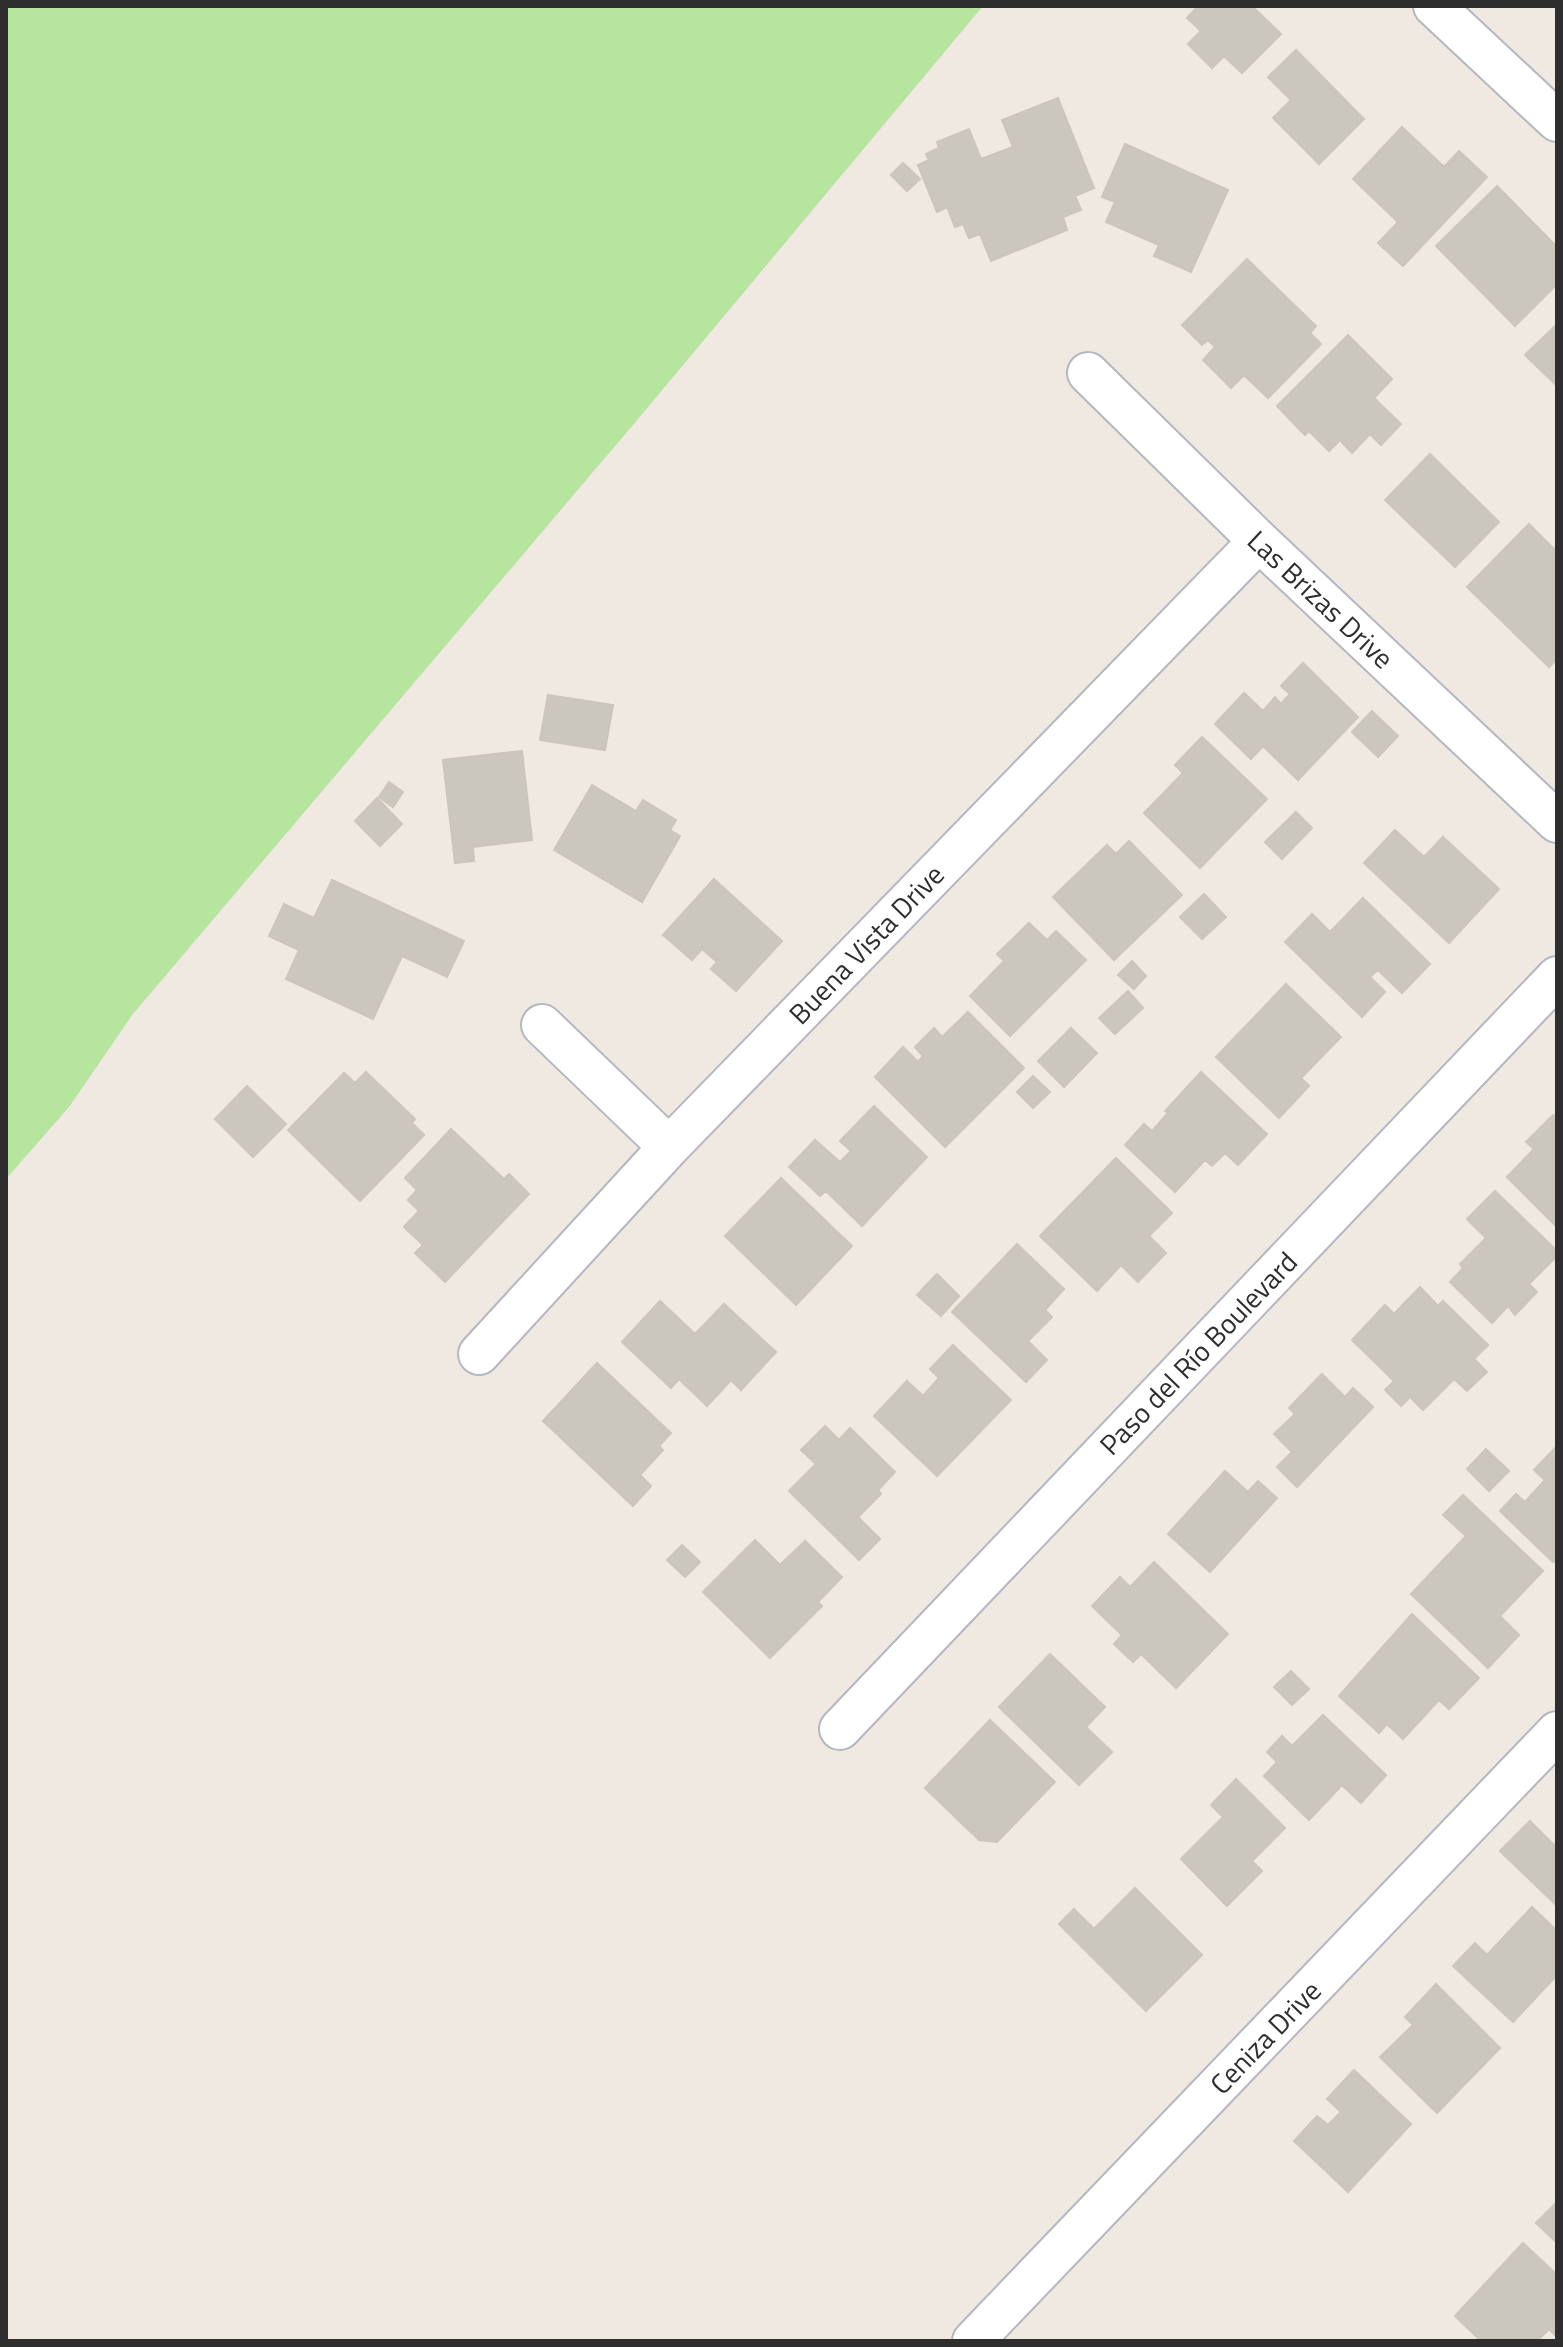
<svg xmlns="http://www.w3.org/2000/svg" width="1563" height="2347" viewBox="0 0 1563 2347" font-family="'Titillium Web',sans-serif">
<rect width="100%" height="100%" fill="#efe9e1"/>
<path fill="#b6e59e" d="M6,6H983L638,419L133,1014L69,1107L6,1179Z"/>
<path fill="#cbc7bf" stroke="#cbc5ba" stroke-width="2" d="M1195,6H1252L1281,34L1242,73L1224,56L1212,68L1188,44L1201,31L1187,18L1198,6Z
M1296,50L1364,119L1319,164L1273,118L1291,100L1268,77Z
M1058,98L1094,188L1075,196L1081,210L1063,217L1067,230L991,261L980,234L969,238L963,224L955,227L947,207L937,212L918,165L929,160L926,154L939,148L937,142L969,129L981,159L1013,147L1002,120Z
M1402,127L1444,167L1459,151L1487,177L1403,266L1378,243L1398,222L1353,179Z
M1125,144L1228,190L1191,272L1154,256L1159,245L1106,222L1115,202L1102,197Z
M903,163L920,179L907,191L891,175Z
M1497,186L1557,247V284L1515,326L1436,246Z
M1247,259L1316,326L1310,333L1321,344L1268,398L1244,375L1231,388L1203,360L1215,347L1208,340L1202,345L1182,325Z
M1557,324V386L1525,355Z
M1348,335L1392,379L1374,398L1401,424L1381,445L1370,434L1352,453L1340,440L1329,451L1309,431L1305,435L1277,406Z
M1430,454L1499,522L1455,567L1385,500Z
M1529,524L1557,552V659L1549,667L1467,587Z
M1303,663L1358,717L1298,780L1263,746L1251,759L1215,724L1244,693L1263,711L1275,697L1281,704L1290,694L1281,686Z
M548,695L613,705L605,750L540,740Z
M1372,711L1398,736L1378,757L1352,732Z
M1202,737L1267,799L1200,868L1144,813L1183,773L1175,765Z
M522,751L532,840L473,847L474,861L455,863L443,760Z
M389,782L403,792L393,807L379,797Z
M592,785L636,811L643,800L676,820L670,830L680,836L642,902L554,850Z
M377,798L402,824L380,846L355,821Z
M1296,812L1312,828L1282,859L1265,842Z
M1395,830L1424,857L1443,837L1499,889L1449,943L1364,863Z
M1129,841L1182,895L1114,960L1053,897L1107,845L1116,854Z
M714,879L782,941L736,991L711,969L717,962L702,949L692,960L663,935Z
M332,880L464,941L447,977L402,956L373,1019L286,979L299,950L269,936L284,904L314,918Z
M1204,894L1226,917L1202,939L1180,917Z
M1363,898L1430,964L1402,993L1378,970L1370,977L1385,992L1362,1017L1285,942L1312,914L1330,932Z
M1029,923L1047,940L1056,931L1086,960L1010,1036L970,996L1004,961L997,954Z
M1132,961L1146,976L1134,989L1118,975Z
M1286,984L1341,1037L1301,1078L1309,1086L1279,1118L1216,1057Z
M1128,991L1143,1008L1115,1034L1099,1018Z
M968,1012L1024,1068L945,1147L875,1077L903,1047L918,1062L923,1056L915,1047L934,1028L942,1037Z
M1071,1028L1097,1053L1064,1087L1038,1061Z
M366,1072L415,1119L412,1123L424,1135L360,1201L288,1130L344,1073L355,1083Z
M1201,1072L1267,1134L1238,1165L1225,1153L1212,1166L1205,1160L1175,1192L1125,1145L1144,1124L1152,1131L1168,1113L1165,1111Z
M1033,1076L1050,1092L1033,1108L1017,1092Z
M247,1086L286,1124L253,1157L215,1119Z
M874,1106L927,1157L862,1226L826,1191L820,1196L789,1167L815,1140L840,1162L851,1151L840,1141Z
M1553,1115L1557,1118V1227L1507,1177L1534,1149L1526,1142Z
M451,1129L504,1179L509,1174L529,1194L445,1282L415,1253L423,1245L404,1227L419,1211L408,1200L417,1190L405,1178Z
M1116,1158L1172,1213L1149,1236L1166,1253L1138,1282L1121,1265L1097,1291L1040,1236Z
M781,1178L852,1246L796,1305L725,1236Z
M1495,1191L1557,1251V1256L1529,1284L1537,1292L1515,1315L1508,1306L1492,1323L1450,1282L1463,1268L1460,1264L1486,1238L1467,1219Z
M1017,1244L1064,1289L1045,1310L1052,1317L1028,1341L1047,1360L1026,1382L952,1312Z
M937,1274L959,1296L941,1316L917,1295Z
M1420,1287L1438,1306L1443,1301L1488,1345L1474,1359L1487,1372L1467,1391L1454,1379L1423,1410L1410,1397L1401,1406L1385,1390L1394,1381L1352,1340L1385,1305L1394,1314Z
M660,1301L695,1334L724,1304L776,1352L741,1390L731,1380L707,1406L679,1379L671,1388L622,1342Z
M953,1345L1011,1400L937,1476L874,1416L907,1381L923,1396L939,1378L930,1369Z
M597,1363L671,1433L659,1446L663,1450L640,1475L651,1486L633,1506L543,1421Z
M1322,1374L1345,1397L1353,1388L1373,1407L1297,1487L1277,1467L1292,1452L1274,1434L1295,1414L1289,1408Z
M825,1426L839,1440L850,1428L895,1472L878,1490L881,1494L858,1517L880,1539L859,1560L789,1491L816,1464L801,1450Z
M1557,1446V1558L1553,1562L1500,1511L1516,1494L1525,1502L1545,1480L1534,1470Z
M1486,1449L1509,1471L1489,1491L1467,1469Z
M1225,1471L1248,1492L1258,1481L1277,1498L1210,1572L1168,1534Z
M1463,1495L1543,1571L1500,1616L1519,1635L1488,1668L1411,1594L1466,1536L1443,1515Z
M755,1540L780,1565L805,1541L842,1577L818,1602L822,1606L770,1658L703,1592Z
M682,1545L700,1562L685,1577L667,1560Z
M1154,1562L1228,1634L1176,1688L1141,1654L1133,1662L1114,1644L1122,1635L1092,1606L1120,1577L1130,1587Z
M1412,1614L1479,1678L1449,1709L1439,1700L1403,1739L1387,1724L1379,1733L1339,1696Z
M1050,1654L1105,1707L1086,1727L1112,1752L1079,1785L999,1707Z
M1291,1671L1309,1689L1292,1705L1274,1687Z
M1323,1715L1386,1775L1361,1803L1342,1785L1309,1820L1264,1776L1277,1762L1267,1752L1282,1736L1292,1746Z
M990,1720L1055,1782L997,1842L979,1840L925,1788Z
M1236,1779L1285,1828L1252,1861L1262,1871L1227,1906L1181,1859L1223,1817L1211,1805Z
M1530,1821L1557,1848V1906L1500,1851Z
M1135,1888L1202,1955L1146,2011L1059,1924L1074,1909L1094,1929Z
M1532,1907L1557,1931V1975L1513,2022L1453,1966L1475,1943L1487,1955Z
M1436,1984L1500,2048L1437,2113L1380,2057L1413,2025L1405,2017Z
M1354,2070L1411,2124L1348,2192L1294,2141L1317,2116L1328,2125L1341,2112L1327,2099Z
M1557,2202V2243L1536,2223Z
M1523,2243L1557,2275V2333L1555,2335L1549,2329L1537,2341H1481L1455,2316Z"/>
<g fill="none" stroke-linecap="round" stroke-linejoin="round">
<g stroke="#b4b7c1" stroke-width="44">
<path id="street" d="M1434,6L1557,121
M1088,373L1259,541L1557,822
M542,1025L669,1147
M479,1354L669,1147L1259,541
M840,1729L1557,977
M973,2341L1557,1732"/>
</g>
<use href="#street" stroke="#fff" stroke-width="40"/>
</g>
<g text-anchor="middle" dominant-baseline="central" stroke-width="7" stroke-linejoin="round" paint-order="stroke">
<g font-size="28" fill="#2e2e2e" stroke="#fff">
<text transform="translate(1321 599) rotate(43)">Las Brizas Drive</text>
<text transform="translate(866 944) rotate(-46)">Buena Vista Drive</text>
<text transform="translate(1198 1353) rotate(-46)">Paso del Río Boulevard</text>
<text transform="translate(1265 2037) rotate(-46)">Ceniza Drive</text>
</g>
</g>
<rect width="1563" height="2347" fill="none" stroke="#2e2e2e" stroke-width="16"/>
</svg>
